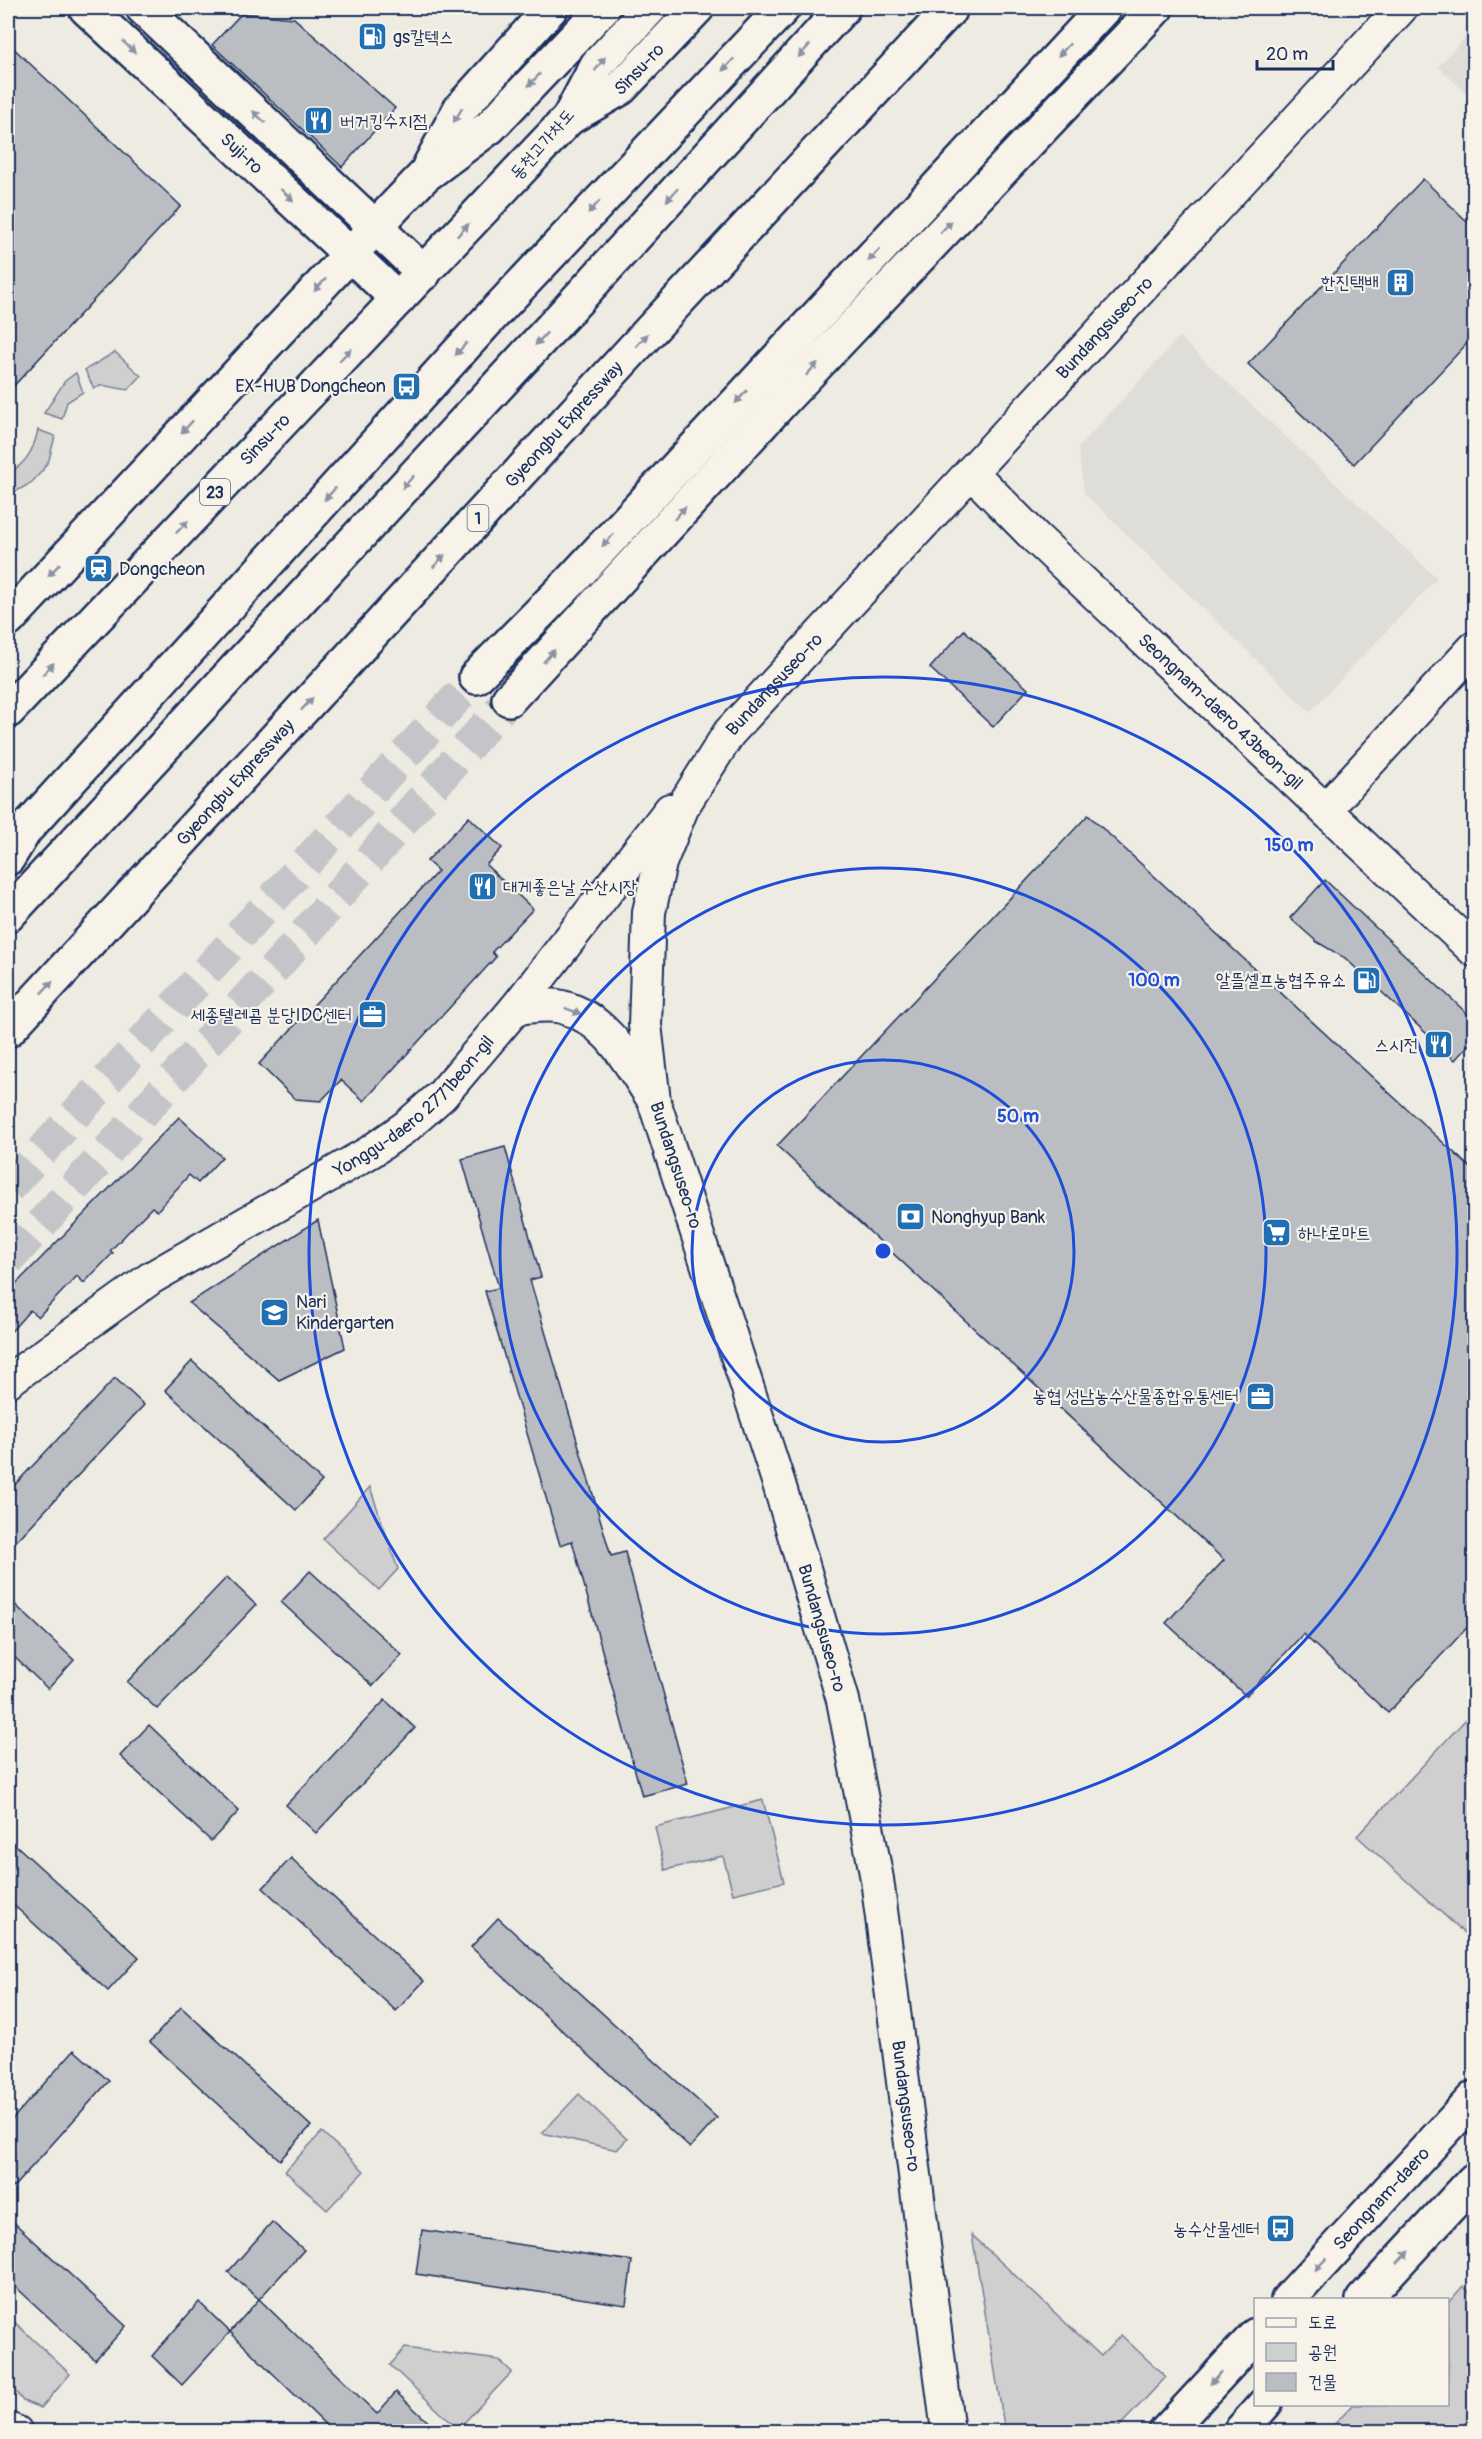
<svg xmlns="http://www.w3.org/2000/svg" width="1482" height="2439" font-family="Pangolin,'Poor Story',sans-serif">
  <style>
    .built { fill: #deddd8 }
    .green { fill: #cfcfcf; stroke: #757f96; stroke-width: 1.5 }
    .building { fill: #babdc2; stroke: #1b2f5e; stroke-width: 1.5 }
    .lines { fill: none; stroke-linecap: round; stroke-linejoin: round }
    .highway-tunnel { stroke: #c4c5c8; stroke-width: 33; stroke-dasharray: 33 16; stroke-linecap: butt }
    .minor-casing { stroke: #1b2f5e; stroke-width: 36 }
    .major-casing { stroke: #1b2f5e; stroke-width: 38 }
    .highway-casing { stroke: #1b2f5e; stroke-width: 38 }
    .minor { stroke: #f7f3e8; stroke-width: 32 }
    .major { stroke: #f7f3e8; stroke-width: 33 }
    .highway { stroke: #f7f3e8; stroke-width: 33 }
    .oneway { fill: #8991a3 }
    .ring { fill: none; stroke: #1d4ed8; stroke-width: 3 }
    .labels { text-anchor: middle; stroke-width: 4.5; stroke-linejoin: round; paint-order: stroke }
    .shield { fill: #f7f3e8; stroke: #5d6a87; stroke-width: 1.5 }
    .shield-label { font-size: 16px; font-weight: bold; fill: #1b2f5e }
    .poi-label { font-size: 18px; fill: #1b2f5e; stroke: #f7f3e8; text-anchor: start }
    .street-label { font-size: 18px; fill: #1b2f5e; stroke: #f7f3e8 }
    .centre { fill: #1d4ed8; stroke: #f7f3e8; stroke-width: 3 }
    .ring-label { font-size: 18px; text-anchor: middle; font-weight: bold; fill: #1d4ed8; stroke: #f7f3e8; stroke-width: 4.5; stroke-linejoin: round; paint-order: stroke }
  </style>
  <rect width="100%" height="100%" fill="#eeebe2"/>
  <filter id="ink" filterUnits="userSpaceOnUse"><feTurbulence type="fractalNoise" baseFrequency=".0167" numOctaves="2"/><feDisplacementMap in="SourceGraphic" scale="12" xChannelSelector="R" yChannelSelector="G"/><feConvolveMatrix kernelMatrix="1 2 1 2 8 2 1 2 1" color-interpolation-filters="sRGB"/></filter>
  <g filter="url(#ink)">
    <g class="built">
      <path d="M 1474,28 L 1474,101 L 1438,66 Z"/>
      <path d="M 1179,337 L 1437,578 L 1310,712 L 1084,493 L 1078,448 Z"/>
    </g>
    <g class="green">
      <path d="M 115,352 L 141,376 L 128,390 L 101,385 L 94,389 L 85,370 Z"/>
      <path d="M 76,373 L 83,392 L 67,402 L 62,419 L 44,413 L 65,381 Z"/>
      <path d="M 38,430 L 55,436 L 49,460 L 42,471 L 31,483 L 8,496 L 8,474 C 26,463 33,452 38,430 Z"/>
      <path d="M 370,1487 L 398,1569 L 379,1590 L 323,1539 Z"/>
      <path d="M 1467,1718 L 1474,1724 L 1474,1942 L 1357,1836 Z"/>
      <path d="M 763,1800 L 784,1882 L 733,1894 L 723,1856 L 665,1870 L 655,1827 Z"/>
      <path d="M 579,2094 L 627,2139 L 617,2150 L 542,2133 Z"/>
      <path d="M 322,2132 L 364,2171 L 327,2210 L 285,2171 Z"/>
      <path d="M 972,2235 L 1101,2356 L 1121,2335 L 1166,2377 L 1115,2431 L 1005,2431 Z"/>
      <path d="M 1463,2286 L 1474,2296 L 1474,2431 L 1328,2431 L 1353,2405 L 1448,2404 L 1448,2303 Z"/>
      <path d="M 8,2316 L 70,2374 L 41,2408 L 23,2401 L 8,2382 Z"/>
      <path d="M 405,2348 L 499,2360 L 512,2372 L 458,2429 L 390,2365 Z"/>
    </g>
    <g class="building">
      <path d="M 242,13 L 294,18 L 395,108 L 342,167 L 212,45 Z"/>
      <path d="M 8,43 L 181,206 L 8,392 Z"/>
      <path d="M 1423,179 L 1474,228 L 1474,336 L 1354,464 L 1248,364 Z"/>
      <path d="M 964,630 L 1028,689 L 993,727 L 930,668 Z"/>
      <path d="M 1088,815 L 1474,1171 L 1474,1620 L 1388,1713 L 1303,1634 L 1246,1696 L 1166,1623 L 1224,1560 L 777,1146 Z"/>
      <path d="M 469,817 L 502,848 L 486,865 L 533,909 L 492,952 L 496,957 L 364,1101 L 341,1080 L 321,1101 L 295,1099 L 259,1064 L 438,871 L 427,861 Z"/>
      <path d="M 1325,880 L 1474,1020 L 1474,1039 L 1455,1060 L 1345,958 L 1317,942 L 1290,918 Z"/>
      <path d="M 179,1117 L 222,1157 L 198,1183 L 189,1175 L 157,1211 L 152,1207 L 110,1251 L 113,1253 L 84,1283 L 77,1276 L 38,1317 L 30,1310 L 8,1335 L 8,1292 Z"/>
      <path d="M 505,1147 L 541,1277 L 530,1280 L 611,1556 L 625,1552 L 688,1784 L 642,1796 L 572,1541 L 560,1545 L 485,1291 L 499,1288 L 462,1159 Z"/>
      <path d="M 318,1220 L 345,1348 L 279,1380 L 189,1303 Z"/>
      <path d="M 192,1361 L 322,1481 L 296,1510 L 165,1390 Z"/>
      <path d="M 115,1378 L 144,1405 L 8,1550 L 8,1492 Z"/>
      <path d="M 310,1571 L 402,1655 L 373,1686 L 281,1602 Z"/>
      <path d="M 227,1577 L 256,1605 L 157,1709 L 127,1682 Z"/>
      <path d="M 8,1598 L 74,1660 L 48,1689 L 8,1651 Z"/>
      <path d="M 385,1700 L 415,1728 L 316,1833 L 286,1805 Z"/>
      <path d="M 149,1725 L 239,1811 L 211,1841 L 120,1756 Z"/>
      <path d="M 8,1838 L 139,1957 L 108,1991 L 8,1900 Z"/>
      <path d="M 291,1858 L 424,1981 L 396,2011 L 263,1888 Z"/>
      <path d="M 498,1918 L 717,2118 L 690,2148 L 471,1947 Z"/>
      <path d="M 181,2007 L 311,2126 L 280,2160 L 150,2042 Z"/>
      <path d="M 74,2050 L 109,2081 L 8,2193 L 8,2124 Z"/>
      <path d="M 8,2217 L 126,2326 L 95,2360 L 8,2280 Z"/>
      <path d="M 272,2222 L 304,2250 L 259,2299 L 228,2272 Z"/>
      <path d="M 422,2230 L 632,2261 L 626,2305 L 416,2274 Z"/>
      <path d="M 259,2299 L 377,2414 L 396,2392 L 439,2432 L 333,2432 L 230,2332 Z"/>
      <path d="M 199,2302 L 230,2332 L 182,2385 L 152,2356 Z"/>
    </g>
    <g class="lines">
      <g class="highway-tunnel">
        <path d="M 8,1188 L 476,677"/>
        <path d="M 8,1260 L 281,961 L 509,699"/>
      </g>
      <defs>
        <g id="minor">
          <path id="s1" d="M 971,472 L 1035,537 L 1474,950"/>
          <path d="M 1326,809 L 1474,648"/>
          <path d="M 516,1008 C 530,1007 548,1003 562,1007 C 606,1018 628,1061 651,1096"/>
          <path id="s2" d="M 8,1381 L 151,1278 L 370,1152 L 407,1126 L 442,1095 L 516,1008 L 670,810"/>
          <path d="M 8,2429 L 16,2432"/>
          <path id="s3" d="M 948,2432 L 877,1879 L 843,1700 L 779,1484 L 654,1101 L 645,1025 L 649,912 L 660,863 L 683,806 L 729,733 L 1401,8"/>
        </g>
        <g id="major">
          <path id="s4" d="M 86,8 L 398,299"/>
          <path d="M 143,8 L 424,273"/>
          <path id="s5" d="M 569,118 L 621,88 L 697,8"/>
          <path d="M 429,167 L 460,109 L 551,8"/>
          <path d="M 8,620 L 397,204 L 424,176 L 490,127 L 603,8"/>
          <path id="s6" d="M 8,711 L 569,118 L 597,65 L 650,8"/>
          <path id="s7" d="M 1288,2300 L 1474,2098"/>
          <path d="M 1363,2300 L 1474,2180"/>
          <path d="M 1166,2432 L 1256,2335"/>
          <path d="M 1240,2432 L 1265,2404"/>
        </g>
        <g id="highway">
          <path d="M 476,677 L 571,581 L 1104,8"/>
          <path d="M 509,699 L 788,395 L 1156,8"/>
          <path d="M 8,858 L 25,830 L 488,320 L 783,8"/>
          <path d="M 8,915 L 567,311 L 843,8"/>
          <path id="s8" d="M 8,1030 L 635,347 L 951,8"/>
        </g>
      </defs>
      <use href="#minor" class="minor-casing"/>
      <use href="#major" class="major-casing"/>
      <use href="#highway" class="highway-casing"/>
      <use href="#minor" class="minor"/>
      <use href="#major" class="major"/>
      <use href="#highway" class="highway"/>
    </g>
    <defs><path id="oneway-solid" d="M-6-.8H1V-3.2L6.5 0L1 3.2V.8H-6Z" transform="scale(1.5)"/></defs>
    <g class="oneway">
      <use href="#oneway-solid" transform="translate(129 47) rotate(43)"/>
      <use href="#oneway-solid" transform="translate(1064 50) rotate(133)"/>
      <use href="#oneway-solid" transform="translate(804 51) rotate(132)"/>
      <use href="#oneway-solid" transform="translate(600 64) rotate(-53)"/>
      <use href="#oneway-solid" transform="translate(728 65) rotate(133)"/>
      <use href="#oneway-solid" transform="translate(534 80) rotate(133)"/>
      <use href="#oneway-solid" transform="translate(458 115) rotate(121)"/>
      <use href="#oneway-solid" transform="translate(259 117) rotate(-137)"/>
      <use href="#oneway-solid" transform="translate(287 195) rotate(43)"/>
      <use href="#oneway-solid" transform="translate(672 195) rotate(132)"/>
      <use href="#oneway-solid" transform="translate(594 207) rotate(133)"/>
      <use href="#oneway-solid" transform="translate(946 227) rotate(-46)"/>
      <use href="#oneway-solid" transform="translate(463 230) rotate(-47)"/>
      <use href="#oneway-solid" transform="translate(874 255) rotate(133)"/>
      <use href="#oneway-solid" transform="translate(320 285) rotate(133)"/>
      <use href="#oneway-solid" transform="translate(541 339) rotate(133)"/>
      <use href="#oneway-solid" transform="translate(642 340) rotate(-47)"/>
      <use href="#oneway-solid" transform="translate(461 349) rotate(132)"/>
      <use href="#oneway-solid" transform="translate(345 355) rotate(-46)"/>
      <use href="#oneway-solid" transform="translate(812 369) rotate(-47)"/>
      <use href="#oneway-solid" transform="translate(741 397) rotate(133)"/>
      <use href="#oneway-solid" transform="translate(187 427) rotate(133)"/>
      <use href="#oneway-solid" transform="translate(408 482) rotate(133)"/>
      <use href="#oneway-solid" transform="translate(330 494) rotate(132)"/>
      <use href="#oneway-solid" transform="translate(680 513) rotate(-48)"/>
      <use href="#oneway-solid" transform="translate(182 527) rotate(-46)"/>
      <use href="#oneway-solid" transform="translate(608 540) rotate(133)"/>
      <use href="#oneway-solid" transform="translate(439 561) rotate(-47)"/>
      <use href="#oneway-solid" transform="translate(54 570) rotate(133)"/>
      <use href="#oneway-solid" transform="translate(549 656) rotate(-48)"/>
      <use href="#oneway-solid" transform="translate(48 669) rotate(-46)"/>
      <use href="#oneway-solid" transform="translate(307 704) rotate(-47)"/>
      <use href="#oneway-solid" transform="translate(47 987) rotate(-47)"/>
      <use href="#oneway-solid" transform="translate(573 1011) rotate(21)"/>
      <use href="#oneway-solid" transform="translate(1403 2257) rotate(-47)"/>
      <use href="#oneway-solid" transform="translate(1321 2264) rotate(133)"/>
      <use href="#oneway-solid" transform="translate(1216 2378) rotate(133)"/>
    </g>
  </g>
  <g class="ring">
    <circle cx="883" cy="1251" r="191"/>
    <circle cx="883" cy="1251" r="383"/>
    <circle cx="883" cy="1251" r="574"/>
  </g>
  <defs>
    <symbol id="fuel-square" viewBox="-11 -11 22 22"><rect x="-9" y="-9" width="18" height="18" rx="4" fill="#1f6fb2" stroke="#f7f3e8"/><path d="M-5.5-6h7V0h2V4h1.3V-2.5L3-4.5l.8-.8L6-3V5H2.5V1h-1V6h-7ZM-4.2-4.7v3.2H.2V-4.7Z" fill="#fff"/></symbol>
    <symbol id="restaurant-square" viewBox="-11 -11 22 22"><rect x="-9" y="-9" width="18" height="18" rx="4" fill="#1f6fb2" stroke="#f7f3e8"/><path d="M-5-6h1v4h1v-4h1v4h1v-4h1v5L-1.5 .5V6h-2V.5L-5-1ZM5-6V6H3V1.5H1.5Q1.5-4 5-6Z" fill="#fff"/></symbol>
    <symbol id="building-square" viewBox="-11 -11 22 22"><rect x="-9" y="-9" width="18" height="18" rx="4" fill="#1f6fb2" stroke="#f7f3e8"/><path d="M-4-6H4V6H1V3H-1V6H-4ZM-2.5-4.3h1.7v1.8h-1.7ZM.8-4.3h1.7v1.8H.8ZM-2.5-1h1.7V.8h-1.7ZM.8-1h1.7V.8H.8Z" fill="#fff"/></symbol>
    <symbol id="bus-square" viewBox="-11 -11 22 22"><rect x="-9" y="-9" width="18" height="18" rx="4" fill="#1f6fb2" stroke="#f7f3e8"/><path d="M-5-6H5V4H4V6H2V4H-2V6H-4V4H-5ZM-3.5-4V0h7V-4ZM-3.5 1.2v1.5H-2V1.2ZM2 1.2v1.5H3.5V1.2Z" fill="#fff"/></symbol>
    <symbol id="station-square" viewBox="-11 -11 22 22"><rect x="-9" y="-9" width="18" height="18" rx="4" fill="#1f6fb2" stroke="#f7f3e8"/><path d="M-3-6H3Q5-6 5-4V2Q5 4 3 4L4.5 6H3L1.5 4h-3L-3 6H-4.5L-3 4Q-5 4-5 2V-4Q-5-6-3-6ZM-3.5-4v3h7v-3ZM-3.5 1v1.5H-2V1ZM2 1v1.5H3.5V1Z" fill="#fff"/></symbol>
    <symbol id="office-square" viewBox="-11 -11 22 22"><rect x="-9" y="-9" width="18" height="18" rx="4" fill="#1f6fb2" stroke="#f7f3e8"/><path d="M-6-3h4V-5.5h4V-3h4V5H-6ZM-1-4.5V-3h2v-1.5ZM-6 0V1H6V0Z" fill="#fff"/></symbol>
    <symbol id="bank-square" viewBox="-11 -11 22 22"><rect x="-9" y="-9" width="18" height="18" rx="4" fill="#1f6fb2" stroke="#f7f3e8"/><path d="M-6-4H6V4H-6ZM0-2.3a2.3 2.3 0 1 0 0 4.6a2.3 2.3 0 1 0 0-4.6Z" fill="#fff"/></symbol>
    <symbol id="supermarket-square" viewBox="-11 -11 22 22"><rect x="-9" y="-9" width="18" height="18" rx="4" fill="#1f6fb2" stroke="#f7f3e8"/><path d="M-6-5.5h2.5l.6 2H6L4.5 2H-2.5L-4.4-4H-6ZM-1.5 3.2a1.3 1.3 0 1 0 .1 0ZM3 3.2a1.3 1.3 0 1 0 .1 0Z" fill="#fff"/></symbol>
    <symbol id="school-square" viewBox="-11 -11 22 22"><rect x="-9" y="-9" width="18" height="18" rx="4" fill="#1f6fb2" stroke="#f7f3e8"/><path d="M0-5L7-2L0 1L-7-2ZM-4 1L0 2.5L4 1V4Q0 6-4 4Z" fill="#fff"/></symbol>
  </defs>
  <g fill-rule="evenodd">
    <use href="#fuel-square" x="356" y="20" width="33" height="33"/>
    <use href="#restaurant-square" x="302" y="104" width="33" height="33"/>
    <use href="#building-square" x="1384" y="266" width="33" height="33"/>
    <use href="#bus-square" x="390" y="370" width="33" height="33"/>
    <use href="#station-square" x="82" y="552" width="33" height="33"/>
    <use href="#restaurant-square" x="466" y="870" width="33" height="33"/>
    <use href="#fuel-square" x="1350" y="964" width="33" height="33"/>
    <use href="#office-square" x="356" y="998" width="33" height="33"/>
    <use href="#restaurant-square" x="1422" y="1028" width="33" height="33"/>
    <use href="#bank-square" x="894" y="1200" width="33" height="33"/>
    <use href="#supermarket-square" x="1260" y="1216" width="33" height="33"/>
    <use href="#school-square" x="258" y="1296" width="33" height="33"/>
    <use href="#office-square" x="1244" y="1380" width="33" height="33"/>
    <use href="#bus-square" x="1264" y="2212" width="33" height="33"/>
  </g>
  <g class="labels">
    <g class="shield">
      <rect x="200" y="479" width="30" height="26" rx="4.5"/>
      <rect x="467.5" y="505" width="21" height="26" rx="4.5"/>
    </g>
    <g class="shield-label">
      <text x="215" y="498">23</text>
      <text x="478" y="524">1</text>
    </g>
    <g class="poi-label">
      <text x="393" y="43">gs칼텍스</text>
      <text x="340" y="127">버거킹수지점</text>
      <text x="1379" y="288" text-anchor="end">한진택배</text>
      <text x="386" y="392" text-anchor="end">EX-HUB Dongcheon</text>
      <text x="119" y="575">Dongcheon</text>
      <text x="503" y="893">대게좋은날 수산시장</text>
      <text x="1346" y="986" text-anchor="end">알뜰셀프농협주유소</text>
      <text x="352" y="1021" text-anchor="end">세종텔레콤 분당IDC센터</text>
      <text x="1418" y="1051" text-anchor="end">스시전</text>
      <text x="931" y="1223">Nonghyup Bank</text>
      <text x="1298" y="1239">하나로마트</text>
      <text x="296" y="1308">Nari<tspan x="296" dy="21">Kindergarten</tspan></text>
      <text x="1239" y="1402" text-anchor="end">농협 성남농수산물종합유통센터</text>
      <text x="1260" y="2235" text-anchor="end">농수산물센터</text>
    </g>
    <g class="street-label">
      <text dy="6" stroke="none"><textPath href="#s5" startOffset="86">Sinsu-ro</textPath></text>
      <text transform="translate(542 144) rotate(-49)" y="6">동천고가차도</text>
      <text dy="6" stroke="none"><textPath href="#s4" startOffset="213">Suji-ro</textPath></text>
      <text dy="6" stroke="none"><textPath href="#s3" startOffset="2308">Bundangsuseo-ro</textPath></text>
      <text dy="6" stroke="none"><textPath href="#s8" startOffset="822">Gyeongbu Expressway</textPath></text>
      <text dy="6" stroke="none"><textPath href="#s6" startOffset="374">Sinsu-ro</textPath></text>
      <text dy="6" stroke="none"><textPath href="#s3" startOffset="1822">Bundangsuseo-ro</textPath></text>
      <text dy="6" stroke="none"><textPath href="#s1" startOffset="346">Seongnam-daero 43beon-gil</textPath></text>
      <text dy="6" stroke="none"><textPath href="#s8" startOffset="336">Gyeongbu Expressway</textPath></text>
      <text dy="6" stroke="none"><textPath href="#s2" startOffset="492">Yonggu-daero 2771beon-gil</textPath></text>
      <text transform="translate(676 1165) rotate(72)" y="6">Bundangsuseo-ro</text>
      <text transform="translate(822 1628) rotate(74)" y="6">Bundangsuseo-ro</text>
      <text transform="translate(906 2106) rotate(83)" y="6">Bundangsuseo-ro</text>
      <text dy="6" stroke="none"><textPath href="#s7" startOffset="138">Seongnam-daero</textPath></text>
    </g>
  </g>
  <circle cx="883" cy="1251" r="9" class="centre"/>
  <g class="ring-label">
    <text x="1289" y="851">150 m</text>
    <text x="1154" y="986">100 m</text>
    <text x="1018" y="1122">50 m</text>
  </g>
  <rect width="1482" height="2439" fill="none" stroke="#f7f3e8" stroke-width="30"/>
  <rect x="15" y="15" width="1452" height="2409" fill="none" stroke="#1b2f5e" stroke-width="2" filter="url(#ink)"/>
  <rect x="1254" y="2298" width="195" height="108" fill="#f7f3e8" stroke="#9fa5b1" stroke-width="1.5"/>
  <rect x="1266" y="2318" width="30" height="9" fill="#f7f3e8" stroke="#9fa5b1" stroke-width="1.5"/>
  <text x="1308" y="2328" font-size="18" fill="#1b2f5e">도로</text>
  <rect x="1266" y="2343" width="30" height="18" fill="#cfcfcf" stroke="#9fa5b1" stroke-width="1.5"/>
  <text x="1308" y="2358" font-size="18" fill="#1b2f5e">공원</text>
  <rect x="1266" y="2373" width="30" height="18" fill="#babdc2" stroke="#9fa5b1" stroke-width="1.5"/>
  <text x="1308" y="2388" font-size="18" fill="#1b2f5e">건물</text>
  <path d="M1257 60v9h76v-9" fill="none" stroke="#1b2f5e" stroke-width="3"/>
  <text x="1266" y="60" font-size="18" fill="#1b2f5e" stroke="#f7f3e8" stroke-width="4.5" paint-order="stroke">20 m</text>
</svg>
